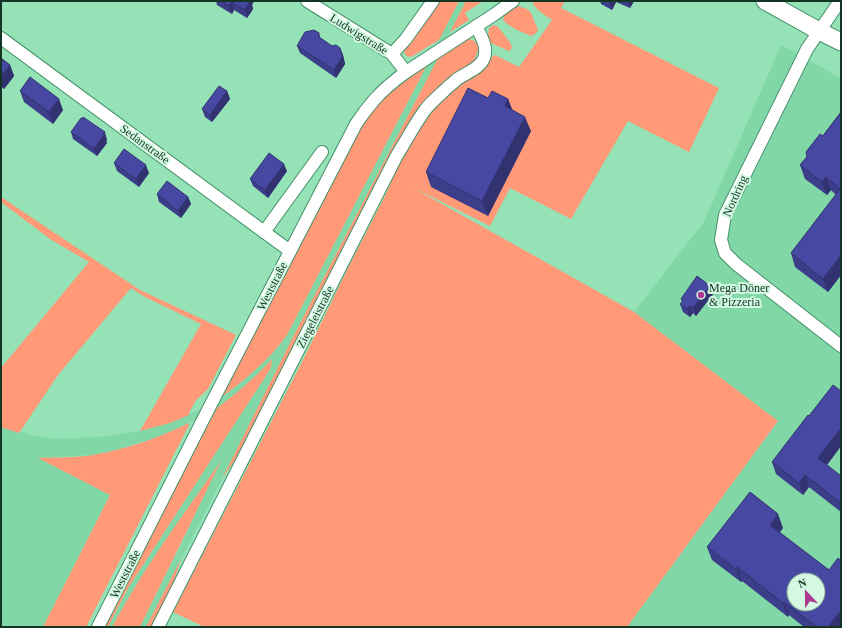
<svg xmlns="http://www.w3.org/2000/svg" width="842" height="628" font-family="'Times New Roman',serif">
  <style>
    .built { fill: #82d7a7; fill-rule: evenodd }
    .green { fill: #ff9978 }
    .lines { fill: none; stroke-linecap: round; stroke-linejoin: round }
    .street-casing { stroke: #439068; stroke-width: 14 }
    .secondary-casing { stroke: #439068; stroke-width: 19 }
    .street { stroke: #fff; stroke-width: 12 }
    .secondary { stroke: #fff; stroke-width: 17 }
    .wall { fill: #3d3e8a }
    .shaded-wall { fill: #323271 }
    .building { fill: #4748a1; stroke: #323271; fill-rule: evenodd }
    .poi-dot { fill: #ac3891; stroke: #d3f9e2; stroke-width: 1.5 }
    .labels { text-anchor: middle; stroke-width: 4; stroke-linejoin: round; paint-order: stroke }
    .street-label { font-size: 12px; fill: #143524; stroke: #d3f9e2 }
    .poi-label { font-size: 12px; fill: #143524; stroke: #d3f9e2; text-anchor: start }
  </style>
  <rect width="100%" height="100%" fill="#94e2b5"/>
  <g class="built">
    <path d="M 458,1 L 466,1 L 438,58 L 293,337 L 230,464 L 146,627 L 140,627 L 181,545 L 219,464 L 177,523 L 144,575 L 119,614 L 112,627 L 108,627 L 128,588 L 271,368 L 272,359 L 253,380 L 238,392 L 217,408 L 189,423 L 161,436 L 115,450 L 92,455 L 39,458 L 110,494 L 43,627 L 1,627 L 1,427 L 31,435 L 59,439 L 99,437 L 140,431 L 170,423 L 182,418 L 208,405 L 228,393 L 260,365 L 279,346 L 287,335 L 427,65 Z"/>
    <path d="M 781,45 L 841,78 L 841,627 L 627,627 L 778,421 L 634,312 L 704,222 ZM 794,580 L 818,580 L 818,604 L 794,604 Z"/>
  </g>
  <g class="green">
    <path d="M 440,1 L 459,1 L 439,40 L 411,57 L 406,56 L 404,51 Z"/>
    <path d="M 466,1 L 483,1 L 465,13 L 469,20 L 450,32 Z"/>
    <path d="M 532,1 L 565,1 L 561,8 L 719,88 L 689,152 L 628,121 L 571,219 L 510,188 L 490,226 L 412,187 L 634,312 L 778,421 L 627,627 L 204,627 L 173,612 L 302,362 L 351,262 L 385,196 L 402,158 L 425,118 L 454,88 L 481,72 L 487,66 L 492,57 L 495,55 L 519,67 L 552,20 C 545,15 535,10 532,1 Z"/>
    <path d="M 518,6 L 527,9 L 531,13 L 538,30 L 535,34 L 531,36 C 522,32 510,28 503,20 L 505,13 Z"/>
    <path d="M 494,25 L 497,26 C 503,33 509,40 512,47 L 510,51 L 509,51 L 491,43 L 488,37 L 489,28 Z"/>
    <path d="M 469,39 C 475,40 477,43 479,48 L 474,61 L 443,83 L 433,92 L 426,100 L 250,438 L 222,479 L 293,337 L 438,58 L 465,40 Z"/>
    <path d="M 427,65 L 287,335 C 270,359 247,378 223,396 L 355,135 L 370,112 L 395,87 Z"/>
    <path d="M 1,197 L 140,290 L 236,335 L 208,389 L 196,400 L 190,411 L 189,415 L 170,423 L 140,431 L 201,324 L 145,297 L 131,288 L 58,375 L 19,433 L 1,427 L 1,368 L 89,262 L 50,239 L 1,202 Z"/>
    <path d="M 272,359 L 271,368 L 128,588 L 108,627 L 103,627 L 217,408 C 238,392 255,378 272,359 Z"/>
    <path d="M 189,423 L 189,425 L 86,627 L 43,627 L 110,495 L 38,458 C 56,457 75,458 93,455 C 127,449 158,438 189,423 Z"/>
    <path d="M 221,461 L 140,627 L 112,627 C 143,569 183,515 221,461 Z"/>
    <path d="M 181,559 L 170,594 L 154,627 L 146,627 Z"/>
  </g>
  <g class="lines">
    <defs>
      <g id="street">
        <path d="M 307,1 L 392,54 L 406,72"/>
        <path d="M 840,1 L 807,49 L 725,215 L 721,240 L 725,253 L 736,264 L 841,346"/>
        <path d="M 1,38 L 290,251"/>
        <path d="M 392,54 L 405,40 L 433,1"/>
        <path d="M 264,232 L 322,152"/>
        <path d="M 98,627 L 209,408 L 356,124 C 362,115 368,107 375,99 C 384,89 395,80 406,72 L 495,14 L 513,1"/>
        <path d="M 158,627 L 396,157 C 406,141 414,125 425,110 C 432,101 441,94 449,86 C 452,84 454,82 456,80 C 465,73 480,69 484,58 C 488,47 481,36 476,26"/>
      </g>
      <path id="secondary" d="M 765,1 L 819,31 L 841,42"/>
    </defs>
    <use href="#street" class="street-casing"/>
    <use href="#secondary" class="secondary-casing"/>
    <use href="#street" class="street"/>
    <use href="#secondary" class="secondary"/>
  </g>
  <g class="wall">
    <path d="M 216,1 L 254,1 L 252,5 L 253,9 L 247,18 L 234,10 L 232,14 L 217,5 Z"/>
    <path d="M 600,1 L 634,1 L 630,8 L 616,2 L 612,10 L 601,4 Z"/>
    <path d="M 319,33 L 320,38 L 332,46 L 340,48 L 343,55 L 345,64 L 336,78 L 300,53 L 297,46 Z"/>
    <path d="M 1,58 L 10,65 L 14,76 L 4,89 L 1,87 Z"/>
    <path d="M 20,91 L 63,110 L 53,124 L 24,102 Z"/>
    <path d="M 227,91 L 230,99 L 212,122 L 205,117 L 202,109 Z"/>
    <path d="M 488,98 L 508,99 L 512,110 L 531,131 L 488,216 L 431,187 L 426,172 Z"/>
    <path d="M 841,112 L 841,275 L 828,292 L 795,267 L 791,253 L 836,195 L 831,190 L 827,195 L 805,179 L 800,165 Z"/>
    <path d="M 71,132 L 107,140 L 106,141 L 107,143 L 97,156 L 73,139 Z"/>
    <path d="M 114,163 L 149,173 L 139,187 L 117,171 Z"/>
    <path d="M 287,171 L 268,198 L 253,186 L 250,179 Z"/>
    <path d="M 157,194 L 188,197 L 191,204 L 181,218 L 159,202 Z"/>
    <path d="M 710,286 L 713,294 L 696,316 L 693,313 L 690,317 L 683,312 L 680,304 L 682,302 L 681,299 Z"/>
    <path d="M 841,391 L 841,446 L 827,465 L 841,476 L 841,512 L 809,487 L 803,495 L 776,474 L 772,462 L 809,416 Z"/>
    <path d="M 783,528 L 780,532 L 841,627 L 804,627 L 789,615 L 788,617 L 742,581 L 741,582 L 712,560 L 707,547 Z"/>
  </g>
  <g class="shaded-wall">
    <path d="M 248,1 L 254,1 L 252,5 L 253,9 L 247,18 L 245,10 Z"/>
    <path d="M 609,1 L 616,1 L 616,2 L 612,10 Z"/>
    <path d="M 627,1 L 634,1 L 630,8 Z"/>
    <path d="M 232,2 L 234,10 L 232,14 L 229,6 Z"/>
    <path d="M 340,48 L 343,55 L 345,64 L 336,78 L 334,70 Z"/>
    <path d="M 10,65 L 14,76 L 4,89 L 1,82 L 1,76 Z"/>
    <path d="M 227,91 L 230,99 L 212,122 L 210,115 Z"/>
    <path d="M 59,99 L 63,110 L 53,124 L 49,112 Z"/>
    <path d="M 508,99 L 514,114 L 505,106 Z"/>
    <path d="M 525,117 L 531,131 L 488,216 L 482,201 Z"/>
    <path d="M 105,132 L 107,140 L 106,141 L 107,143 L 97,156 L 94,149 Z"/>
    <path d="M 284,164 L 287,171 L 268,198 L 265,190 Z"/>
    <path d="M 146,165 L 149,173 L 139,187 L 136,179 Z"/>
    <path d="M 826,177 L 831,190 L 827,195 L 822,182 Z"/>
    <path d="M 188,197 L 191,204 L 181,218 L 178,211 Z"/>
    <path d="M 841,255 L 841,275 L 828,292 L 823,279 Z"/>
    <path d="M 710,286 L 713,294 L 696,316 L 693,308 Z"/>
    <path d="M 690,306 L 693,313 L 690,317 L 687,309 Z"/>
    <path d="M 841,428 L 841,446 L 823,470 L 818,458 Z"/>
    <path d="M 805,475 L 809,487 L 803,495 L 799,483 Z"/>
    <path d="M 778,514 L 783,528 L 775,538 L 770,525 Z"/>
    <path d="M 737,567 L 742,581 L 741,582 L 736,569 Z"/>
    <path d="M 784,602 L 789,615 L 788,617 L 783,603 Z"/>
    <path d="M 841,610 L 841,627 L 828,627 Z"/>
  </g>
  <g class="building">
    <path d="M 221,1 L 250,1 L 245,10 L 232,2 L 229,6 Z"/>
    <path d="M 314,30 L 319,33 L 319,37 L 332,46 L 336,45 L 340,48 L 342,57 L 334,70 L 297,46 L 305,32 Z"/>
    <path d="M 1,58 L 10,65 L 1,76 Z"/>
    <path d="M 30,77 L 59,99 L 49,112 L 20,91 Z"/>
    <path d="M 219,86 L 227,91 L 210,115 L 202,109 Z"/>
    <path d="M 468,88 L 488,98 L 492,91 L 508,99 L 505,106 L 525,117 L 482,201 L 426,172 Z"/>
    <path d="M 841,112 L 841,255 L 823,279 L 791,253 L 840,189 L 826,177 L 822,182 L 800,165 L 807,157 L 806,152 L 820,134 L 823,136 Z"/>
    <path d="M 83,117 L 105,132 L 103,134 L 104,135 L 94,149 L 71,132 L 81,118 L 82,119 Z"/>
    <path d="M 124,149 L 146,165 L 136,179 L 114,163 Z"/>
    <path d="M 269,153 L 284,164 L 265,190 L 250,179 Z"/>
    <path d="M 167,181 L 188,197 L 178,211 L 157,194 Z"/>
    <path d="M 697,276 L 710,286 L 693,308 L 690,306 L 687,309 L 680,304 L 683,301 L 681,299 Z"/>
    <path d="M 833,385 L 841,391 L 841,428 L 818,458 L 841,476 L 841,503 L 805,475 L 799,483 L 772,462 L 808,415 L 809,416 Z"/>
    <path d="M 750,492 L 778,514 L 770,525 L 829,570 L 838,558 L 841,561 L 841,610 L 828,627 L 817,627 L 784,602 L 783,603 L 737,567 L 736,569 L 707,547 ZM 794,580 L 818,580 L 818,604 L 794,604 Z"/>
  </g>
  <circle class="poi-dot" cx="701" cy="295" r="4"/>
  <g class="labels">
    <g class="street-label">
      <text transform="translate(359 34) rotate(32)" y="4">Ludwigstraße</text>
      <text transform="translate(145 144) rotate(36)" y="4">Sedanstraße</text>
      <text transform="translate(735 196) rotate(-66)" y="4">Nordring</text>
      <text transform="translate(272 286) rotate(-63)" y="4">Weststraße</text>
      <text transform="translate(315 317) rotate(-63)" y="4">Ziegeleistraße</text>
      <text transform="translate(125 574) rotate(-63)" y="4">Weststraße</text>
    </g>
    <g class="poi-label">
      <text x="709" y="292">Mega Döner<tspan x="709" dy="14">&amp; Pizzeria</tspan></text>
    </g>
  </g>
  <rect width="842" height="628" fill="none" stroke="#143524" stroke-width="4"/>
  <g transform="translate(806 592) rotate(338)"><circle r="19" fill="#d3f9e2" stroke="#87ab96"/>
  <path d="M0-3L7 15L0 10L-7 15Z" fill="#ac3891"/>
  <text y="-6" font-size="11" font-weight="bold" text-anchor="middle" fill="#143524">N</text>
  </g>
</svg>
